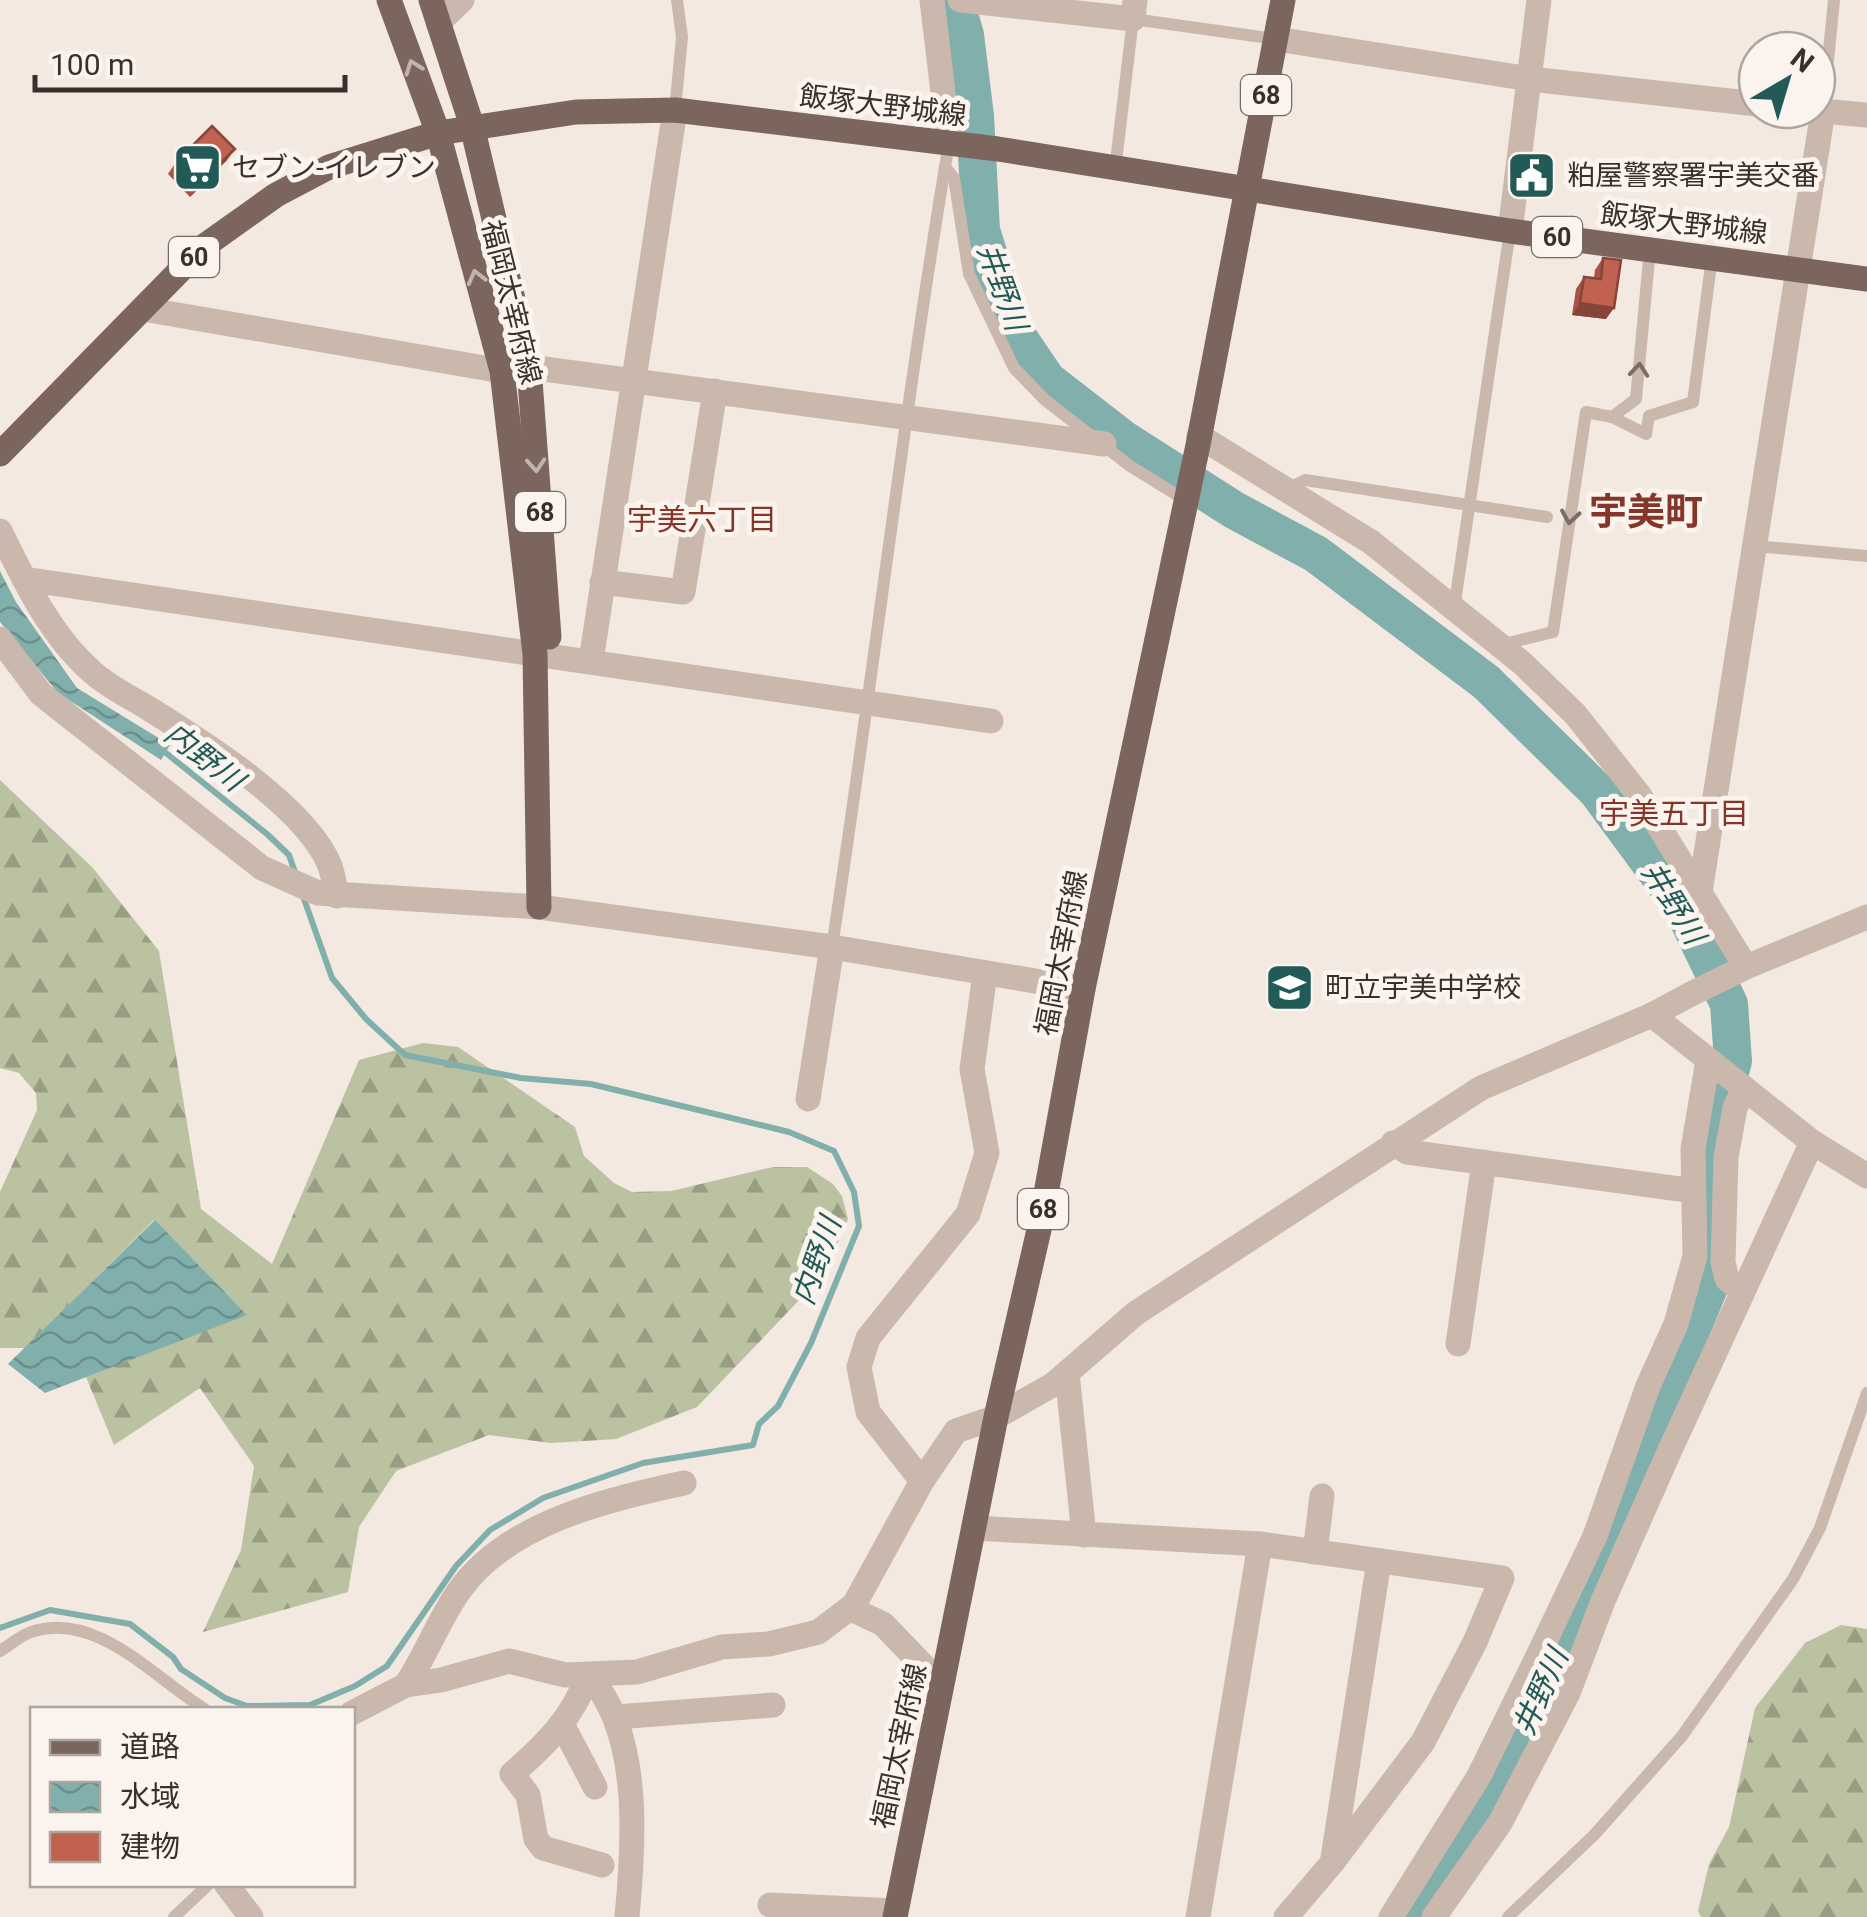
<svg xmlns="http://www.w3.org/2000/svg" width="1867" height="1917" font-family="Roboto,'Noto Sans JP',sans-serif">
  <style>
    .forest { fill: url(#forest-firs) }
    .water { fill: url(#water-waves) }
    .lines { fill: none; stroke-linecap: round; stroke-linejoin: round }
    .stream { stroke: #81afac; stroke-width: 6 }
    .river { stroke: #81afac; stroke-width: 38 }
    .service { stroke: #cbb8ad; stroke-width: 12 }
    .minor { stroke: #cbb8ad; stroke-width: 25 }
    .tertiary { stroke: #cbb8ad; stroke-width: 25 }
    .primary { stroke: #7b655d; stroke-width: 25 }
    .wall { fill: #a65446 }
    .shaded-wall { fill: #874539 }
    .building { fill: #c16251; stroke: #874539; stroke-width: 2.5 }
    .oneway { stroke: #c1b3ad }
    .oneway2 { stroke: #7b6d66 }
    .labels { text-anchor: middle; stroke-width: 10; stroke-linejoin: round; paint-order: stroke }
    .shield { fill: #faf3ee; stroke: #746a66; stroke-width: 2.5 }
    .shield-label { font-size: 25px; font-weight: bold; fill: #3a2f2b }
    .street-label { font-size: 28px; fill: #3a2f2b; stroke: #faf3ee }
    .poi-label { font-size: 28px; fill: #3a2f2b; stroke: #faf3ee; text-anchor: start }
    .water-label { font-size: 30px; font-style: italic; fill: #225a58; stroke: #faf3ee }
    .neighbourhood-label { font-size: 30px; fill: #853628; stroke: #faf3ee }
    .district-label { font-size: 38px; font-weight: bold; fill: #853628; stroke: #faf3ee }
  </style>
  <defs>
    <pattern id="forest-firs" width="22" height="20" patternUnits="userSpaceOnUse" patternTransform="scale(2.5)"><rect width="22" height="20" fill="#bac2a1"/><path d="M5 1l3.5 6h-7zM16 11l3.5 6h-7z" fill="#989e83"/></pattern>
    <pattern id="water-waves" width="16" height="10" patternUnits="userSpaceOnUse" patternTransform="scale(2.5)"><rect width="16" height="10" fill="#81afac"/><path d="M0 5q4-4 8 0t8 0" fill="none" stroke="#6b8f8c"/></pattern>
  </defs>
  <rect width="100%" height="100%" fill="#f3e9e1"/>
  <g class="forest">
    <path d="M 0,780 L 93,868 L 159,951 L 201,1209 L 272,1264 L 359,1060 L 423,1043 L 458,1047 L 575,1127 L 584,1156 L 614,1183 L 632,1192 L 671,1191 L 773,1167 L 807,1167 L 833,1184 L 842,1196 L 848,1219 L 830,1262 L 805,1294 L 697,1407 L 616,1439 L 551,1443 L 489,1435 L 396,1471 L 359,1527 L 348,1592 L 203,1632 L 241,1550 L 254,1466 L 200,1388 L 114,1445 L 86,1377 L 246,1314 L 154,1220 L 25,1348 L 0,1348 L 0,1192 L 37,1110 L 36,1093 L 19,1073 L 0,1068 Z"/>
    <path d="M 1841,1625 L 1867,1629 L 1867,1917 L 1701,1917 L 1698,1911 L 1709,1864 L 1729,1827 L 1755,1708 L 1805,1643 Z"/>
  </g>
  <g class="water">
    <path d="M 0,571 L 16,602 L 77,688 L 170,745 L 161,760 L 58,693 L 0,622 Z"/>
    <path d="M 155,1220 L 247,1315 L 45,1393 L 8,1364 Z"/>
  </g>
  <g class="lines">
    <g class="stream">
      <path d="M 161,749 L 267,834 L 289,855 L 296,875"/>
      <path d="M 0,1628 L 50,1610 L 130,1624 L 173,1657 L 181,1669 L 225,1698 L 247,1706 L 310,1705 L 355,1686 L 387,1666 L 456,1566 L 490,1530 L 543,1498 L 643,1463 L 753,1445 L 759,1424 L 778,1406 L 811,1343 L 859,1226 L 854,1192 L 834,1151 L 789,1132 L 591,1084 L 521,1078 L 405,1055 L 366,1019 L 332,978 L 303,896"/>
    </g>
    <path class="river" d="M 955,0 L 965,35 L 975,116 L 981,230 L 1011,327 L 1047,380 L 1123,439 L 1234,510 L 1316,554 L 1486,682 L 1597,791 L 1681,905 L 1729,1004 L 1733,1061 L 1720,1109 L 1710,1188 L 1712,1280 L 1619,1504 L 1606,1548 L 1490,1805 L 1409,1917"/>
    <g class="service">
      <path d="M 675,110 L 682,37 L 677,0"/>
      <path d="M 1823,111 L 1834,0"/>
      <path d="M 945,167 L 954,178 L 969,274 L 1014,368 L 1045,400 L 1130,466 L 1185,500"/>
      <path d="M 1115,170 L 1133,19 L 1276,39"/>
      <path d="M 1650,249 L 1636,399 L 1612,417 L 1646,434 L 1649,416 L 1693,402 L 1712,257"/>
      <path d="M 1289,488 L 1305,480 L 1547,517"/>
      <path d="M 1756,546 L 1867,556"/>
      <path d="M 1454,609 L 1510,231"/>
      <path d="M 1500,645 L 1553,632 L 1586,412 L 1612,417"/>
      <path d="M 832,947 C 873,679 904,410 949,143"/>
      <path d="M 0,1651 C 10,1645 22,1634 34,1631 C 98,1612 154,1678 206,1710"/>
      <path d="M 174,1917 L 209,1884"/>
      <path d="M 1508,1917 L 1595,1834 L 1682,1736 L 1793,1579 L 1820,1528 L 1867,1393"/>
    </g>
    <g class="minor">
      <path d="M 932,0 L 949,143"/>
      <path d="M 960,0 L 1133,19 L 1135,0"/>
      <path d="M 438,23 L 462,0"/>
      <path d="M 1276,39 L 1530,79 L 1757,104"/>
      <path d="M 1811,110 L 1867,115"/>
      <path d="M 1510,231 L 1539,0"/>
      <path d="M 143,309 L 502,371 L 529,367 L 1104,444"/>
      <path d="M 1199,436 L 1371,542 L 1522,663 L 1575,714 L 1640,796 L 1746,967"/>
      <path d="M 0,531 C 24,580 50,635 91,671 C 107,686 130,697 148,708 C 201,741 307,807 330,866 C 333,875 335,886 337,896"/>
      <path d="M 24,579 L 991,721"/>
      <path d="M 602,582 L 683,592 L 715,391"/>
      <path d="M 591,661 L 675,110"/>
      <path d="M 1700,892 L 1823,111"/>
      <path d="M 1652,1015 L 1812,1142 L 1867,1176"/>
      <path d="M 808,1099 L 832,947"/>
      <path d="M 1393,1143 L 1407,1152 L 1687,1190"/>
      <path d="M 1742,1291 L 1727,1279 L 1723,1262 L 1726,1157 L 1735,1108 L 1744,1088"/>
      <path d="M 1458,1344 L 1484,1162"/>
      <path d="M 1067,1373 L 1084,1535"/>
      <path d="M 922,1481 L 868,1412 L 859,1367 L 868,1338 L 968,1214 L 987,1153 L 972,1069 L 985,973"/>
      <path d="M 974,1528 L 1260,1544 L 1502,1578 L 1475,1642 L 1423,1742 L 1332,1863 L 1286,1917"/>
      <path d="M 1315,1552 L 1322,1496"/>
      <path d="M 851,1609 L 883,1624 L 933,1676 L 943,1679"/>
      <path d="M 406,1685 C 426,1655 438,1621 459,1591 C 507,1523 608,1499 684,1483"/>
      <path d="M 352,1713 L 406,1685 L 441,1680 L 509,1661 L 565,1675 L 637,1672 L 722,1647 L 769,1644 L 818,1632 L 854,1605 L 922,1481 L 956,1431 L 996,1417 L 1054,1384 L 1136,1313 L 1481,1088 L 1652,1015 L 1691,994"/>
      <path d="M 616,1717 L 773,1705"/>
      <path d="M 562,1724 L 595,1787"/>
      <path d="M 1333,1858 L 1379,1561"/>
      <path d="M 602,1865 L 543,1848 L 536,1839 L 528,1795 L 512,1774 C 545,1745 573,1718 588,1675 C 642,1732 634,1844 627,1917"/>
      <path d="M 226,1884 L 251,1917"/>
      <path d="M 770,1905 L 896,1911"/>
      <path d="M 1198,1917 L 1260,1544"/>
      <path d="M 1391,1917 L 1479,1776 L 1535,1662 L 1595,1536 L 1648,1386 L 1676,1324 L 1695,1256 L 1693,1149 L 1708,1060"/>
      <path d="M 1434,1917 L 1500,1823 L 1568,1693 L 1603,1601 L 1670,1450 L 1812,1142"/>
    </g>
    <g class="tertiary">
      <path d="M 0,639 L 41,694 L 262,868 L 318,893 L 539,907 L 832,947 L 1083,989"/>
      <path d="M 1691,994 L 1746,967 L 1867,917"/>
    </g>
    <g class="primary">
      <path d="M 389,0 L 438,133 L 502,371 L 535,654 L 539,907"/>
      <path d="M 431,0 L 472,126 L 529,367 L 549,637"/>
      <path d="M 0,454 L 203,247 L 276,195 L 329,167 L 438,133 L 576,112 L 675,110 L 998,149 L 1510,231 L 1867,279"/>
      <path d="M 895,1917 L 996,1417 L 1041,1221 L 1083,989 L 1198,445 L 1283,0"/>
    </g>
  </g>
  <g class="wall">
    <path d="M 227,160 L 190,197 L 168,174 L 176,162 Z"/>
    <path d="M 1603,258 L 1606,319 L 1572,315 L 1576,289 L 1584,277 L 1594,278 L 1595,270 Z"/>
  </g>
  <g class="shaded-wall">
    <path d="M 235,149 L 227,160 L 190,197 L 198,185 Z"/>
    <path d="M 1580,303 L 1614,308 L 1606,319 L 1572,315 Z"/>
  </g>
  <g class="building">
    <path d="M 212,126 L 235,149 L 198,185 L 176,162 Z"/>
    <path d="M 1603,258 L 1621,260 L 1614,308 L 1580,303 L 1584,277 L 1601,279 Z"/>
  </g>
  <defs><path id="oneway-chevron" d="M-2-3.5L2.5 0L-2 3.5" fill="none" stroke-width="1.6" stroke-linecap="round" stroke-linejoin="round" transform="scale(2.5)"/></defs>
  <g class="oneway">
    <use href="#oneway-chevron" transform="translate(413 67) rotate(-110)"/>
    <use href="#oneway-chevron" transform="translate(476 277) rotate(-105)"/>
    <use href="#oneway-chevron" transform="translate(536 465) rotate(86)"/>
  </g>
  <g class="oneway2">
    <use href="#oneway-chevron" transform="translate(1639 370) rotate(-85)"/>
    <use href="#oneway-chevron" transform="translate(1570 517) rotate(99)"/>
  </g>
  <defs>
    <symbol id="supermarket-square" viewBox="-11 -11 22 22"><rect x="-9" y="-9" width="18" height="18" rx="4" fill="#225a58" stroke="#faf3ee"/><path d="M-6-5.5h2.5l.6 2H6L4.5 2H-2.5L-4.4-4H-6ZM-1.5 3.2a1.3 1.3 0 1 0 .1 0ZM3 3.2a1.3 1.3 0 1 0 .1 0Z" fill="#fff"/></symbol>
    <symbol id="civic-square" viewBox="-11 -11 22 22"><rect x="-9" y="-9" width="18" height="18" rx="4" fill="#225a58" stroke="#faf3ee"/><path d="M-.6-6.5H3V-4.5H.6V-3L4-1V1h2V6H-6V1h2V-1L-.6-3ZM-1.2 2.5V6h2.4V2.5Z" fill="#fff"/></symbol>
    <symbol id="school-square" viewBox="-11 -11 22 22"><rect x="-9" y="-9" width="18" height="18" rx="4" fill="#225a58" stroke="#faf3ee"/><path d="M0-5L7-2L0 1L-7-2ZM-4 1L0 2.5L4 1V4Q0 6-4 4Z" fill="#fff"/></symbol>
  </defs>
  <g fill-rule="evenodd">
    <use href="#supermarket-square" x="170" y="140" width="55" height="55"/>
    <use href="#civic-square" x="1504" y="148" width="55" height="55"/>
    <use href="#school-square" x="1262" y="960" width="55" height="55"/>
  </g>
  <g class="labels">
    <g class="shield">
      <rect x="1241" y="75" width="50" height="40" rx="8"/>
      <rect x="1532" y="217" width="50" height="40" rx="8"/>
      <rect x="169" y="237" width="50" height="40" rx="8"/>
      <rect x="515" y="492" width="50" height="40" rx="8"/>
      <rect x="1018" y="1189" width="50" height="40" rx="8"/>
    </g>
    <g class="shield-label">
      <text x="1266" y="104">68</text>
      <text x="1557" y="246">60</text>
      <text x="194" y="266">60</text>
      <text x="540" y="521">68</text>
      <text x="1043" y="1218">68</text>
    </g>
    <g class="street-label">
      <text transform="translate(883 105) rotate(7)" y="10">飯塚大野城線</text>
      <text transform="translate(1684 223) rotate(7)" y="10">飯塚大野城線</text>
      <text transform="translate(512 302) rotate(76)" y="10">福岡太宰府線</text>
      <text transform="translate(1061 953) rotate(-79)" y="10">福岡太宰府線</text>
      <text transform="translate(899 1746) rotate(-78)" y="10">福岡太宰府線</text>
    </g>
    <g class="poi-label">
      <text x="232" y="177">セブン-イレブン</text>
      <text x="1567" y="185">粕屋警察署宇美交番</text>
      <text x="1325" y="997">町立宇美中学校</text>
    </g>
    <g class="water-label">
      <text transform="translate(1002 287) rotate(70)" y="10">井野川</text>
      <text transform="translate(204 757) rotate(38)" y="10">内野川</text>
      <text transform="translate(1673 903) rotate(58)" y="10">井野川</text>
      <text transform="translate(817 1261) rotate(-71)" y="10">内野川</text>
      <text transform="translate(1541 1692) rotate(-66)" y="10">井野川</text>
    </g>
    <g class="neighbourhood-label">
      <text x="702" y="530">宇美六丁目</text>
      <text x="1674" y="824">宇美五丁目</text>
    </g>
    <g class="district-label">
      <text x="1646" y="525">宇美町</text>
    </g>
  </g>
  <rect x="30" y="1707" width="325" height="180" fill="#faf3ee" stroke="#ada5a0" stroke-width="2.5"/>
  <rect x="50" y="1740" width="50" height="15" fill="#7b655d" stroke="#ada5a0" stroke-width="2.5"/>
  <text x="120" y="1757" font-size="30" fill="#3a2f2b">道路</text>
  <rect x="50" y="1782" width="50" height="30" fill="url(#water-waves)" stroke="#ada5a0" stroke-width="2.5"/>
  <text x="120" y="1807" font-size="30" fill="#3a2f2b">水域</text>
  <rect x="50" y="1832" width="50" height="30" fill="#c16251" stroke="#ada5a0" stroke-width="2.5"/>
  <text x="120" y="1857" font-size="30" fill="#3a2f2b">建物</text>
  <g transform="translate(1787 80) rotate(38)"><circle r="48" fill="#faf3ee" stroke="#ada5a0" stroke-width="2.5"/>
  <path d="M0-8L18 38L0 25L-18 38Z" fill="#225a58"/>
  <text y="-15" font-size="28" font-weight="bold" text-anchor="middle" fill="#3a2f2b">N</text>
  </g>
  <path d="M35 75v15h310v-15" fill="none" stroke="#3a2f2b" stroke-width="5"/>
  <text x="50" y="75" font-size="30" fill="#3a2f2b" stroke="#faf3ee" stroke-width="8" paint-order="stroke">100 m</text>
</svg>
